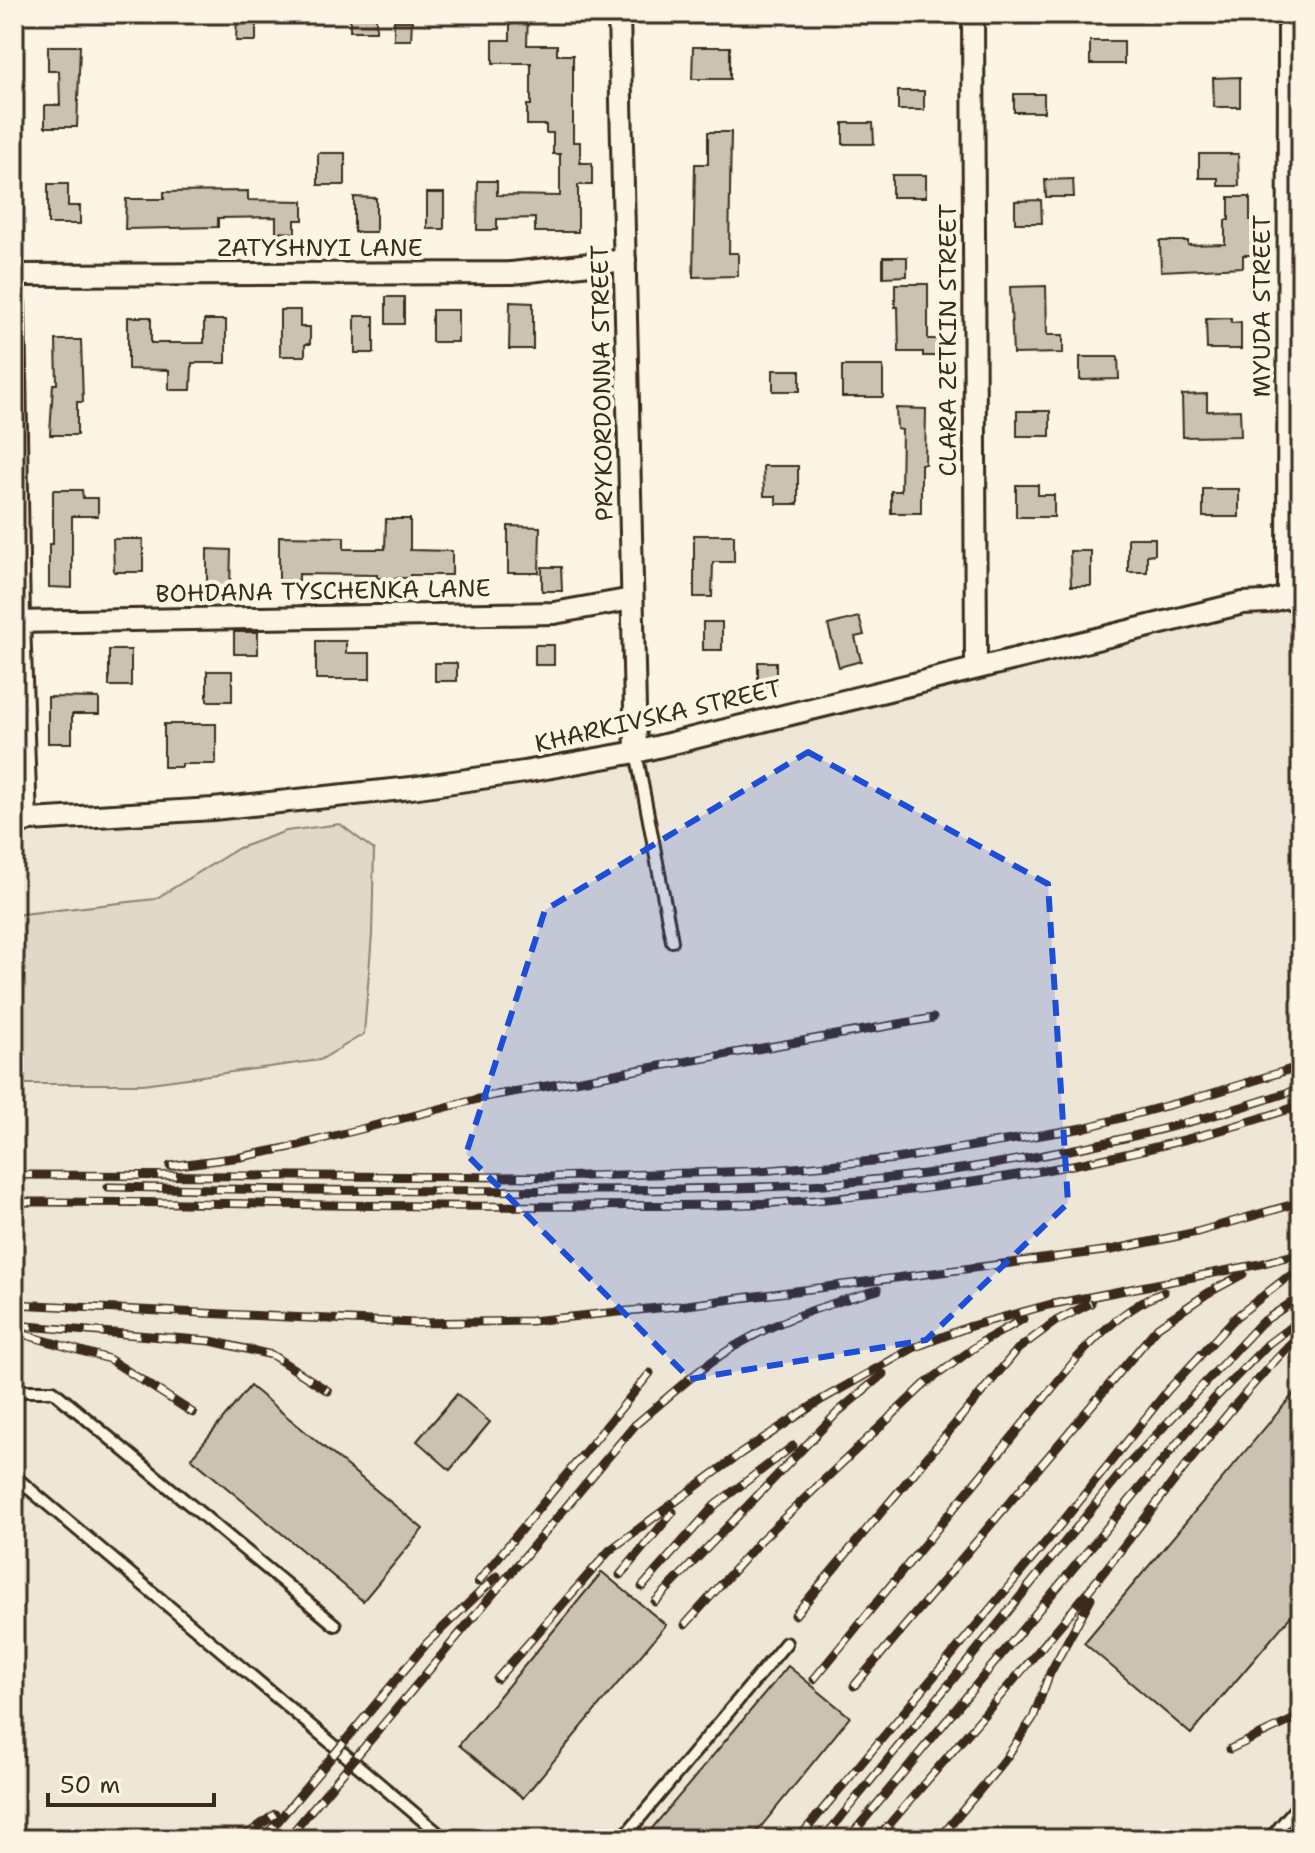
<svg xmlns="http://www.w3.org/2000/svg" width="1315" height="1853" font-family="'Shantell Sans',sans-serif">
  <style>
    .built { fill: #eee6d6 }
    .green { fill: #e0d8c8; stroke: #8e8173; stroke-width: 2 }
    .building { fill: #ccc2b3; stroke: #3b2a1e; stroke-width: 2 }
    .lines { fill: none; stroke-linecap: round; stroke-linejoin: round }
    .service-casing { stroke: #3b2a1e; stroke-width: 16 }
    .minor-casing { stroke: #3b2a1e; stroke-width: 26 }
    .service { stroke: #fcf5e5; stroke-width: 10 }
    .minor { stroke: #fcf5e5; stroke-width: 20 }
    .rail-casing { stroke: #3b2a1e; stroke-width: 9 }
    .rail { stroke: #fcf5e5; stroke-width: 6; stroke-dasharray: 18; stroke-linecap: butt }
    .marked { fill: #1d4ed8; fill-opacity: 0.2; stroke: #1d4ed8; stroke-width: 6; stroke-dasharray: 16 10; stroke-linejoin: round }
    .labels { text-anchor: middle; stroke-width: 8; stroke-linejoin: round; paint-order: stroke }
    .street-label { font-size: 24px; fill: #3b2a1e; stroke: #fcf5e5 }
  </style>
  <rect width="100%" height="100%" fill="#fcf5e5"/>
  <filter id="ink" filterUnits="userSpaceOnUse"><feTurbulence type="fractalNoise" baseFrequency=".0125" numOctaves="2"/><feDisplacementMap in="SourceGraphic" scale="16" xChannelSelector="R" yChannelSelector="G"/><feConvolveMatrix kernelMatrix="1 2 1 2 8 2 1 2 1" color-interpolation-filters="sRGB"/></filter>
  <g filter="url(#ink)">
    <path class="built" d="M 1301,607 L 1301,1839 L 14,1839 L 14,835 L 215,822 L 412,801 L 526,785 L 638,764 L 1245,616 L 1268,615 Z"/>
    <path class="green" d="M 340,824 L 374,850 L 372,935 L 364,1034 L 320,1060 L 143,1084 L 14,1084 L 14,915 L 155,899 L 239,848 L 286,831 Z"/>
    <g class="building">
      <rect x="350" y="14" width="26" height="17"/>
      <path d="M 510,14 L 528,14 L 527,45 L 557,45 L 557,55 L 573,55 L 573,142 L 580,142 L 580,163 L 592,163 L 592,185 L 578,185 L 578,232 L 535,232 L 535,218 L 497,219 L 497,230 L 477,230 L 478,181 L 497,181 L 497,195 L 560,196 L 560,154 L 553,154 L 553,133 L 546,133 L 546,125 L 527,125 L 527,105 L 531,105 L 531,63 L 493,63 L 493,40 L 510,40 Z"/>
      <path d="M 237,15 L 256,15 L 256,41 L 236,41 Z"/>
      <path d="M 394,21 L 412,21 L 411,40 L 394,40 Z"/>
      <rect x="1090" y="41" width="34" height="23"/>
      <path d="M 48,46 L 80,46 L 77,127 L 45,127 L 45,105 L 60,105 L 59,71 L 48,71 Z"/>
      <path d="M 693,47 L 730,47 L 730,79 L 692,79 Z"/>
      <path d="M 1240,77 L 1240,107 L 1214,107 L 1213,78 Z"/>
      <rect x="898" y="91" width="26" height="19"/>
      <rect x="1014" y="94" width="30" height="18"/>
      <path d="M 843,123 L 873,123 L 874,144 L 843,144 Z"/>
      <path d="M 708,132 L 731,132 L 729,253 L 738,253 L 738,276 L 693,277 L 695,164 L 708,164 Z"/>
      <rect x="318" y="153" width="27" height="32"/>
      <path d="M 1199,154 L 1238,154 L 1239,186 L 1218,186 L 1218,178 L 1199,178 Z"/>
      <rect x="892" y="175" width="34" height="22"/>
      <path d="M 1073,179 L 1074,197 L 1046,197 L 1045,180 Z"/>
      <path d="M 48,184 L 68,184 L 68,206 L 80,206 L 80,224 L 48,224 Z"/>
      <path d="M 248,191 L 248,200 L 303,201 L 303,220 L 295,220 L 295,233 L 276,232 L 276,217 L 218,218 L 218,227 L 125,229 L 126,199 L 164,199 L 164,192 Z"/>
      <rect x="427" y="193" width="17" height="36"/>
      <path d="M 354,197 L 376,198 L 376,232 L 354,232 Z"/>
      <path d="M 1229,197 L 1250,197 L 1250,220 L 1257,220 L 1258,255 L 1243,255 L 1243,267 L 1161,271 L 1160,241 L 1188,241 L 1188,245 L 1225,244 L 1225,220 L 1229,220 Z"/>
      <path d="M 1041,200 L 1042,223 L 1015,223 L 1015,201 Z"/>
      <path d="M 883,257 L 907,257 L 907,276 L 883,277 Z"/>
      <path d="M 895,284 L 928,284 L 928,339 L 940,339 L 940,356 L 923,356 L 923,352 L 899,352 L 898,307 L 895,307 Z"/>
      <path d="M 1046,286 L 1047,335 L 1063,335 L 1063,353 L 1013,354 L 1010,287 Z"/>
      <rect x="386" y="297" width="18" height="27"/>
      <path d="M 510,302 L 533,303 L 533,349 L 509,349 Z"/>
      <path d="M 280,310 L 300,310 L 300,327 L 310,327 L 310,344 L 305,344 L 305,356 L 280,356 Z"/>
      <rect x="432" y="310" width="26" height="32"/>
      <rect x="355" y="316" width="19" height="37"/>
      <path d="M 128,317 L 151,317 L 151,343 L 204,343 L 204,320 L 226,320 L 226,363 L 192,363 L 191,390 L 169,390 L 169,370 L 128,369 Z"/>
      <path d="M 1231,318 L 1231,323 L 1241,322 L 1241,349 L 1207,349 L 1206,319 Z"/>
      <path d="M 56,340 L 81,340 L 83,402 L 77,402 L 77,435 L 50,435 L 53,384 L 57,384 Z"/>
      <path d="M 1080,357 L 1118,357 L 1119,379 L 1080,380 Z"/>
      <rect x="842" y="366" width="41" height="31"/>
      <rect x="773" y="370" width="27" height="21"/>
      <path d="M 1207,394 L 1207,411 L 1240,410 L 1241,436 L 1183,437 L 1182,395 Z"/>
      <path d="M 896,408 L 926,409 L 925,464 L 921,464 L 921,513 L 891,513 L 891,491 L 901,491 L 902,430 L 897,429 Z"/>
      <rect x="1017" y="411" width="33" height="25"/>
      <path d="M 763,466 L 798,466 L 798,504 L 776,504 L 776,496 L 764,496 Z"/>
      <path d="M 1016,485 L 1038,485 L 1038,495 L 1054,495 L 1054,517 L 1016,517 Z"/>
      <rect x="1203" y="489" width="36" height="28"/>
      <path d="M 53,490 L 82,490 L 83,498 L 98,498 L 98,516 L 72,516 L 72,588 L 49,587 L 49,544 L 53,544 Z"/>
      <path d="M 386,519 L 410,519 L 410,550 L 452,551 L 452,575 L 410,575 L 410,578 L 377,578 L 377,575 L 299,574 L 299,580 L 279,580 L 279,536 L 344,537 L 344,549 L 385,549 Z"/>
      <path d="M 508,526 L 540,527 L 539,573 L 508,573 Z"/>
      <path d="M 694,535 L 734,535 L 734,562 L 713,562 L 712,597 L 694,597 Z"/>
      <path d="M 1128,538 L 1155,538 L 1155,554 L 1147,555 L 1147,572 L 1128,572 Z"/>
      <path d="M 113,539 L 143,539 L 143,572 L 114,572 Z"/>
      <path d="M 207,549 L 231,550 L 230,589 L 207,589 Z"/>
      <path d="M 1070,551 L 1091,551 L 1091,586 L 1071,586 Z"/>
      <path d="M 542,567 L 561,567 L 562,591 L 542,591 Z"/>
      <path d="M 859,617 L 864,635 L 855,637 L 861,661 L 839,667 L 828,625 Z"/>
      <rect x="703" y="622" width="19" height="28"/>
      <rect x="234" y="632" width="24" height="22"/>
      <path d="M 316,641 L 346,641 L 346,653 L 370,653 L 370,679 L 316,679 Z"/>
      <rect x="535" y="645" width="19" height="20"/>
      <rect x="109" y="650" width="22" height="36"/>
      <rect x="758" y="662" width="18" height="24"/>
      <rect x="435" y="663" width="22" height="18"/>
      <rect x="207" y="671" width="25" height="30"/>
      <path d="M 48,697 L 99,698 L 99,714 L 72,714 L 72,743 L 48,743 Z"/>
      <path d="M 164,724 L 216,724 L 216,764 L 182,764 L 182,767 L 164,767 Z"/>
      <path d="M 1301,1385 L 1301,1604 L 1191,1734 L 1084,1643 Z"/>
      <path d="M 250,1386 L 423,1529 L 363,1601 L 191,1458 Z"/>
      <path d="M 457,1394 L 490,1422 L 450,1470 L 417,1441 Z"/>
      <path d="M 602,1572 L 666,1625 L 523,1798 L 459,1745 Z"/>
      <path d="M 788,1666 L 850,1717 L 751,1839 L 643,1839 Z"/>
    </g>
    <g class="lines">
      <defs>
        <g id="service">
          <path d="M 636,752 L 672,941"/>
          <path d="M 14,1391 L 53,1391 L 335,1625"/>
          <path d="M 14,1476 L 445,1839"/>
          <path d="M 622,1839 L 786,1643"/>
          <path d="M 1270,1839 L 1301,1802"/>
        </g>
        <g id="minor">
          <path d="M 619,14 L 636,752"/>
          <path d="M 973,14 L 976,666"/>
          <path d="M 14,275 L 512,273 L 625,260"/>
          <path d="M 14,304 L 19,622 L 26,821"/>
          <path d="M 1288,598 L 1289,14"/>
          <path d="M 14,622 L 554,613 L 632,599"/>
          <path d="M 14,821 L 213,809 L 411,788 L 524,772 L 636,752 L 1243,603 L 1267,602 L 1301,593"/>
        </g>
      </defs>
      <use href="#service" class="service-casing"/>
      <use href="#minor" class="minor-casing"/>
      <use href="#service" class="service"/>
      <use href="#minor" class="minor"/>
      <defs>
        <g id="rail">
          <path d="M 170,1166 L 241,1157 L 291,1147 L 490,1096 L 933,1018"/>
          <path d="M 14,1175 L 549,1177 L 759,1171 L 896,1159 L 1083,1128 L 1207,1095 L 1301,1066"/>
          <path d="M 108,1187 C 263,1190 418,1192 574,1190 C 652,1190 731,1189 809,1185 C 971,1175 1148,1140 1301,1088"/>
          <path d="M 14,1202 C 201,1201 388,1208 575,1206 C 655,1205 736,1207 816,1200 C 979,1186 1146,1158 1301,1105"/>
          <path d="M 14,1304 L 414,1323 L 531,1321 L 687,1305 L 1111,1250 L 1197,1232 L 1301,1202"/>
          <path d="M 14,1325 L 211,1341 L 272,1355 L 328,1391"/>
          <path d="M 26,1335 L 109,1359 L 193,1413"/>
          <path d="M 620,1575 L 673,1512"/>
          <path d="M 478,1582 L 650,1373"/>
          <path d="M 642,1587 L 715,1505 L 793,1446"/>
          <path d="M 655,1602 L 838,1412 L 883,1374"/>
          <path d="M 795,1615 L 1018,1349 L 1056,1321 L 1091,1303"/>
          <path d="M 685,1625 L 759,1542 L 925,1384 L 982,1342 L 1023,1319"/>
          <path d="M 497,1679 L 610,1550 L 740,1454 L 821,1400 L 913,1348 L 971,1326 L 1048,1305 L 1260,1264 L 1301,1253"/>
          <path d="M 814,1679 L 1077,1358 C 1103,1330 1128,1306 1164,1292"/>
          <path d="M 854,1686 L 1158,1327 L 1208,1293 L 1243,1274"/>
          <path d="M 1230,1749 L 1301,1716"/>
          <path d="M 241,1839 L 275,1814"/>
          <path d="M 263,1839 L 427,1643 L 497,1576"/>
          <path d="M 287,1839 L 635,1425 C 670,1396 705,1362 744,1341 C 786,1317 832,1303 878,1290"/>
          <path d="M 798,1839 L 1061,1524 L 1168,1390 L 1236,1317 L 1286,1278 L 1301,1271"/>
          <path d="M 823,1839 L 1125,1468 L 1261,1323 L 1301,1296"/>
          <path d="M 848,1839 L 1214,1399 L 1268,1344 L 1301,1319"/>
          <path d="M 877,1839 C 953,1749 1033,1661 1106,1569 C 1169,1488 1228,1406 1301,1334"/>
          <path d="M 939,1839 L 1004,1761 L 1033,1718 L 1050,1673 L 1091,1598"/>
        </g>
      </defs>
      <use href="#rail" class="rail-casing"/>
      <use href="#rail" class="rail"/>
    </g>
  </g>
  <path class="marked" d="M 808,752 L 1048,884 L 1068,1203 L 926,1340 L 690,1379 L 466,1154 L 545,910 Z"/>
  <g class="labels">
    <g class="street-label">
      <text x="320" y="256">ZATYSHNYI LANE</text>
      <text transform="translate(1262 306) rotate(-90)" y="8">MYUDA STREET</text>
      <text transform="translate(948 340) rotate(-90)" y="8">CLARA ZETKIN STREET</text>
      <text transform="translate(602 383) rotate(-91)" y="8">PRYKORDONNA STREET</text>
      <text transform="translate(323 591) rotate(-1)" y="8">BOHDANA TYSCHENKA LANE</text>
      <text transform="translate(658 716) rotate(-13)" y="8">KHARKIVSKA STREET</text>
    </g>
  </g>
  <rect width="1315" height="1853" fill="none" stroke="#fcf5e5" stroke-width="48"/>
  <rect x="24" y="24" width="1267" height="1805" fill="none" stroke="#3b2a1e" stroke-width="3" filter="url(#ink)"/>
  <path d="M48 1793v12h166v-12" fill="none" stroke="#3b2a1e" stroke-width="4"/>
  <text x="60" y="1793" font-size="24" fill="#3b2a1e" stroke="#fcf5e5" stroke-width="6" paint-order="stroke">50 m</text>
</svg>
